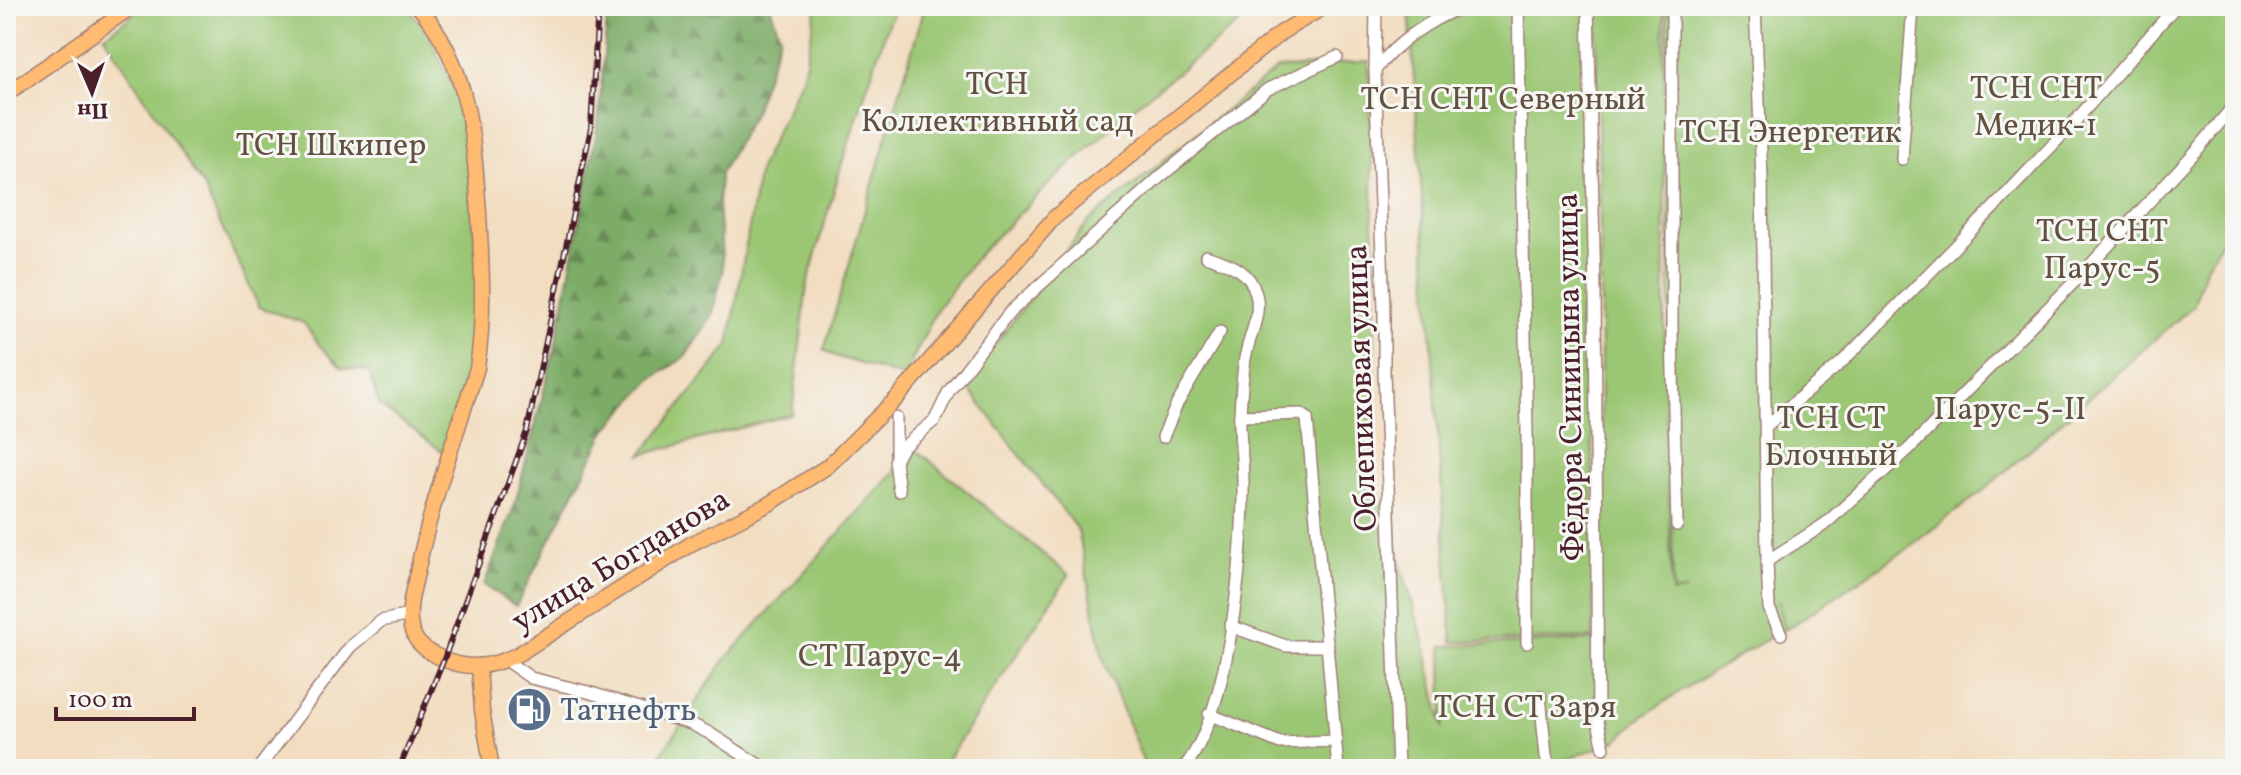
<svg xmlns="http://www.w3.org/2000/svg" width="2241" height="775" font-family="Vollkorn,serif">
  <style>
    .green { fill: #9bc774; stroke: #727350; stroke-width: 2 }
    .forest { fill: url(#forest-firs); stroke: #636648; stroke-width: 2 }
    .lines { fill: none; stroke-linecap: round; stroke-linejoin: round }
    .minor-casing { stroke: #9e7e76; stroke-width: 14 }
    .major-casing { stroke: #9e7e76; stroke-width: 17 }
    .minor { stroke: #fff; stroke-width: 11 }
    .major { stroke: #ffbb71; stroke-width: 14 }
    .rail-casing { stroke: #4a1f2b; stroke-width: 6 }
    .rail { stroke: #f6f6f2; stroke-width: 3; stroke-dasharray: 9; stroke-linecap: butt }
    .labels { text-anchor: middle; stroke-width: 6; stroke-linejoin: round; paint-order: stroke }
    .park-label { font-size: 32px; fill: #625141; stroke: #f6f6f2 }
    .street-label { font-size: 32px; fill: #4a1f2b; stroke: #f6f6f2 }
    .service-label { font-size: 32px; fill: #4e5e75; stroke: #f6f6f2; text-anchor: start }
  </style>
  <defs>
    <pattern id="forest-firs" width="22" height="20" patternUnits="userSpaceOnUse" patternTransform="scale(2)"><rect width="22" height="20" fill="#7cac66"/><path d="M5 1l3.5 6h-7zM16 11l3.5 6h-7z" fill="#688b54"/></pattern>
  </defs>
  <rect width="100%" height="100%" fill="#f6f6f2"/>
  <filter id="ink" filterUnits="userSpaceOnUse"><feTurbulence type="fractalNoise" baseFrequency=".0125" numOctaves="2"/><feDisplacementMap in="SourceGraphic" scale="16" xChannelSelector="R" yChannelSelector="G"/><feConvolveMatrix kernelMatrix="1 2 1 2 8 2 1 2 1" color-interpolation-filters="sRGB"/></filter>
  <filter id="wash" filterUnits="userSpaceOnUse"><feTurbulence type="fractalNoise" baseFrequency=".006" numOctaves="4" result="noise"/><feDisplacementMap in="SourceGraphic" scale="32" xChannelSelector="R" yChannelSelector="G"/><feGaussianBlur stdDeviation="1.8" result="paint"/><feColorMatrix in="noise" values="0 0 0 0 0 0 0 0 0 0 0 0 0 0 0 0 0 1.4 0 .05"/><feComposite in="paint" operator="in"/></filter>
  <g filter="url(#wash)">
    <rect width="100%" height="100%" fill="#f2ddc0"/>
    <g class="green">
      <path d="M 145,6 L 405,6 L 426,29 L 464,112 L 477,267 L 473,365 L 443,452 L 379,405 L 369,371 L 342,368 L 320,346 L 304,323 L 259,307 L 203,186 L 104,36 Z"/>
      <path d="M 817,6 L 899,6 L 889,21 L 840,169 L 807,285 L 792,414 L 641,455 L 729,345 L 759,169 L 803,75 Z"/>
      <path d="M 925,6 L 1261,6 L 1134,107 L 1051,182 L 978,255 L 937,309 L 904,377 L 835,356 L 824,350 Z"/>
      <path d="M 1409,6 L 1591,6 L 1593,638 L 1452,642 Z"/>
      <path d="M 1596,6 L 1664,6 L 1665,388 L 1672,593 L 1686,591 L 1673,592 L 1667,6 L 2235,6 L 2235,220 L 2205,268 L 2194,305 L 1984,490 L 1905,550 L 1785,630 L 1778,601 L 1784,629 L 1682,690 L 1637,721 L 1617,740 L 1543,769 L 1146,769 L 1103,659 L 1078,530 L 965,384 L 1088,222 L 1277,69 L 1369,61 L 1375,295 L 1374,477 L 1423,638 L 1443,728 L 1442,646 L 1600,640 L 1601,286 Z"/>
      <path d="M 915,449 L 1069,575 L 941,769 L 651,769 L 724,661 Z"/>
    </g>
    <path class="forest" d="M 608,6 L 770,6 L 780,36 L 754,112 L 720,174 L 718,205 L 723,270 L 712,316 L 685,357 L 652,379 L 606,430 L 516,606 L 484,585 L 515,504 L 557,339 L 598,124 Z"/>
  </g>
  <g filter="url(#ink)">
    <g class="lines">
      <defs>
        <g id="minor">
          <path d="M 1376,6 L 1375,70 L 1384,310 L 1384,371 L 1398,769"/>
          <path d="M 1518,6 L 1527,431 L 1527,643"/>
          <path d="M 1588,6 L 1595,288 L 1598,722 L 1604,748"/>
          <path d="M 1672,6 L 1672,333 L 1677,525"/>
          <path d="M 1755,6 L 1762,178 L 1767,561 L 1769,608 L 1781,634"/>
          <path d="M 1375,70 C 1398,41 1430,20 1464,6"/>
          <path d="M 1902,159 L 1913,6"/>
          <path d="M 1240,416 L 1301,414 L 1307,418 L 1338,769"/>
          <path d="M 1766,426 L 1841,363 L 2000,201 L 2077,119 L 2176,6"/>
          <path d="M 1163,437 L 1177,404 L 1220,332"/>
          <path d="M 896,457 L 896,418"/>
          <path d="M 899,491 L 895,461 L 902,448 L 935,420 L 949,391 L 1010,312 L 1161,176 L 1268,89 L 1337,57"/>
          <path d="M 1767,561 L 1825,524 L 1910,448 L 2082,274 L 2198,149 L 2235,104"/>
          <path d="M 1230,626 L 1286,646 L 1328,646"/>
          <path d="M 505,660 L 531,678 L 588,692 L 691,724 L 709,733 L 765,769"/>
          <path d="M 1540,696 L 1546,756 L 1550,768"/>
          <path d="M 1209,714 L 1280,743 L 1336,741"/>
          <path d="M 258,769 L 350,647 L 381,621 L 410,615"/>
          <path d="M 1183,769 C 1230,713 1244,554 1243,481 C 1243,458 1239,436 1240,414 C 1241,396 1242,377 1245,359 C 1248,338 1262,315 1256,294 C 1249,268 1228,264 1206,256"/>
        </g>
        <g id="major">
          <path d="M 418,6 C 470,64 474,141 479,214 C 482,266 485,317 477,368 C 456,436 431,503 417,573 C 413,590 407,610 411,628 C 415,645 430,653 445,660 C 472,671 495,666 520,653 L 691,544 L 769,504 L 828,466 L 897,398 L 1054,218 L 1282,32 L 1326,6"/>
          <path d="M 6,94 L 133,6"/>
          <path d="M 479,666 L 482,711 L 492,769"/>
        </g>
      </defs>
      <use href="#minor" class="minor-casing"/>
      <use href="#major" class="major-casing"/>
      <use href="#minor" class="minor"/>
      <use href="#major" class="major"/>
      <defs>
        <path id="rail" d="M 399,769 L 444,659 L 527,431 L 591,128 L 598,6"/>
      </defs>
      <use href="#rail" class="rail-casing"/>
      <use href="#rail" class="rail"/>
    </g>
  </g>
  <defs>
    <symbol id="fuel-disc" viewBox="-11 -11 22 22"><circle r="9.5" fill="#5c6f8a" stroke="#f6f6f2"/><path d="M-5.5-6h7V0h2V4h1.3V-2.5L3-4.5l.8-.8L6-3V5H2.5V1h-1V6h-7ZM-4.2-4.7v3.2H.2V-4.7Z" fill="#fff"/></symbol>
  </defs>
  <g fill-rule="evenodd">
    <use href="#fuel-disc" x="504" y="684" width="51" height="51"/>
  </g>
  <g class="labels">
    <g class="park-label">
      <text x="997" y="94">ТСН<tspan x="997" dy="37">Коллективный сад</tspan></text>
      <text x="2036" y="98">ТСН СНТ<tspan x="2036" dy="37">Медик-1</tspan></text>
      <text x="1503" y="109">ТСН СНТ Северный</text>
      <text x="1790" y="142">ТСН Энергетик</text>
      <text x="331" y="155">ТСН Шкипер</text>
      <text x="2102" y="241">ТСН СНТ<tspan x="2102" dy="37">Парус-5</tspan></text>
      <text x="2010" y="419">Парус-5-II</text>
      <text x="1831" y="428">ТСН СТ<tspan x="1831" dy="37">Блочный</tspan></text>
      <text x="880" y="666">СТ Парус-4</text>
      <text x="1525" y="717">ТСН СТ Заря</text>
    </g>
    <g class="street-label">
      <text transform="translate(1569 377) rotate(-91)" y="11">Фёдора Синицына улица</text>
      <text transform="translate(1360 388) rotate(-92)" y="11">Облепиховая улица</text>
      <text transform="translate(620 559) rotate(-31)" y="11">улица Богданова</text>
    </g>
    <g class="service-label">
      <text x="560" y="720">Татнефть</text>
    </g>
  </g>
  <rect width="2241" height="775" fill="none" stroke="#f6f6f2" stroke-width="32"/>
  <g transform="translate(92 92) rotate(178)" stroke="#f6f6f2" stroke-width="6" paint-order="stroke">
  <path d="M0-6L14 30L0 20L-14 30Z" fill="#4a1f2b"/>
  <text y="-12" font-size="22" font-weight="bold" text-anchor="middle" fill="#4a1f2b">Пн</text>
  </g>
  <path d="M56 707v12h138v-12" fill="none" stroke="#4a1f2b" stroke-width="4"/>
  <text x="68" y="707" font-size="24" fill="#4a1f2b" stroke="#f6f6f2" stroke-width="6" paint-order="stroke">100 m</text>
</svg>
